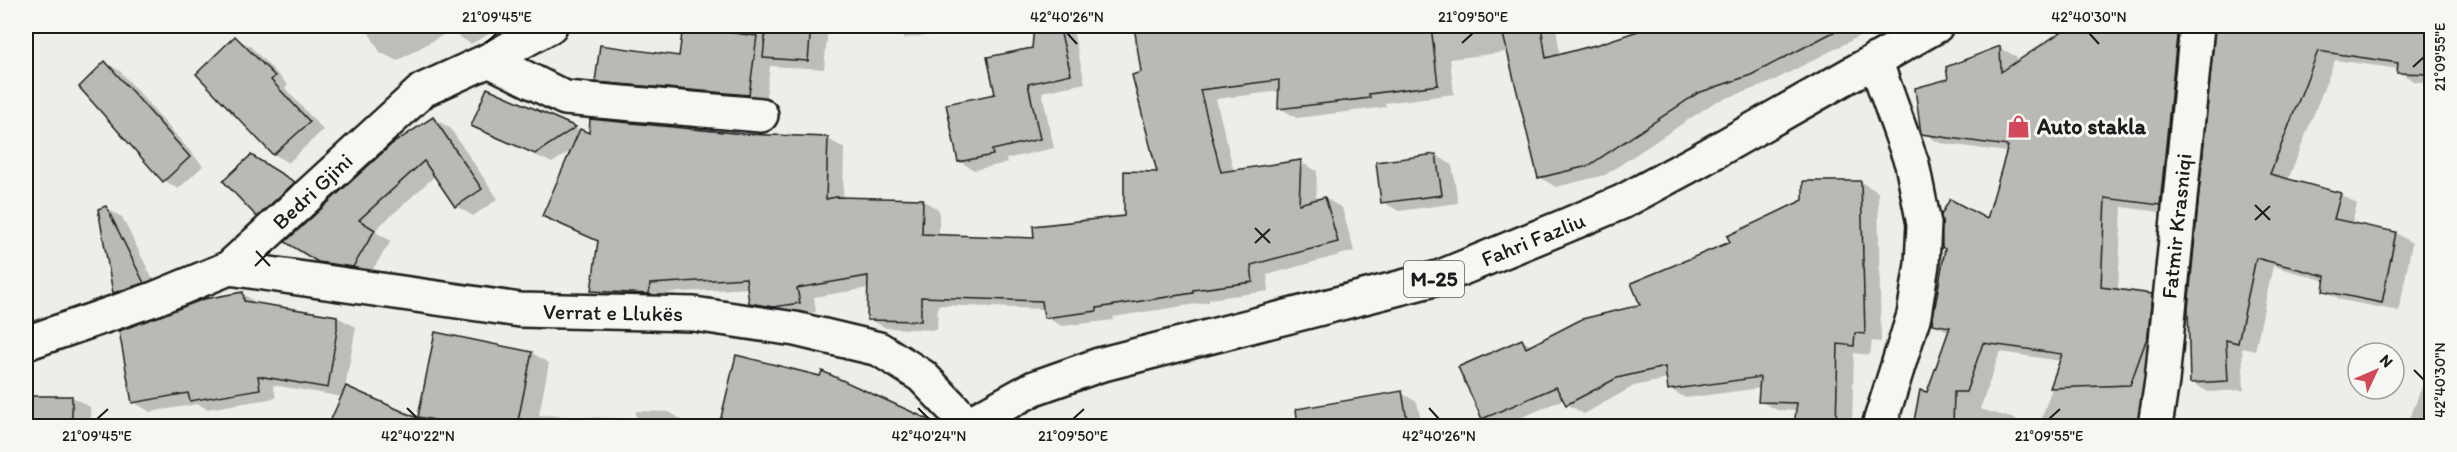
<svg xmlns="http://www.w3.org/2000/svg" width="2457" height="452" font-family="Itim,sans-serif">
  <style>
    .shadow { fill: #0003; fill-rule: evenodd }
    .building { fill: #b9b9b6; stroke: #1c1c1c; stroke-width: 1.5 }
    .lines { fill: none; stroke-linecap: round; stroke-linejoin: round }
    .minor-casing { stroke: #1c1c1c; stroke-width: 38 }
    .major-casing { stroke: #1c1c1c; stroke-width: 38 }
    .minor { stroke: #f6f6f2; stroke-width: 33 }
    .major { stroke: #f6f6f2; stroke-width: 33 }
    .ticks { fill: none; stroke: #1c1c1c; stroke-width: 2 }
    .labels { text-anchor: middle; stroke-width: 6; stroke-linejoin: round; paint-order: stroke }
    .shield { fill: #f6f6f2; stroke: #5d5d5c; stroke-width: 1.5 }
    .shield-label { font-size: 21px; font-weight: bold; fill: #1c1c1c }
    .poi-label { font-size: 22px; font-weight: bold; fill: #1c1c1c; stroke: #f6f6f2; text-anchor: start }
    .street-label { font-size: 22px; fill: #1c1c1c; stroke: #f6f6f2 }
    .neatline { fill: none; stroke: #1c1c1c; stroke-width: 2 }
    .ticks-label { font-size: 15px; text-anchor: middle; fill: #1c1c1c }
  </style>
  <rect width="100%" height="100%" fill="#edede9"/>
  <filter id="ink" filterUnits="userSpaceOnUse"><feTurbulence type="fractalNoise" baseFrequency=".0167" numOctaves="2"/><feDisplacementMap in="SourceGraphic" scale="12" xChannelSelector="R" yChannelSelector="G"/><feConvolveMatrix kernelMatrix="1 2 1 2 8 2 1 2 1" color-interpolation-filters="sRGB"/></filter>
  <g filter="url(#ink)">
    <g class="shadow">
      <path d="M 365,26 L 503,26 L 471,44 L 455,34 L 452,30 L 397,61 L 380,52 Z"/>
      <path d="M 708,26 L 828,26 L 824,69 L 770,66 L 765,104 L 613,90 L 597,81 L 680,57 L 706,31 Z"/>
      <path d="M 895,26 L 954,26 L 955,32 L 905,38 L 896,33 Z"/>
      <path d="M 1035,26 L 1072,26 L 1085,83 L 1042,92 L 1054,148 L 1006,159 L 1007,163 L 974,170 L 959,161 L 997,96 L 1033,49 Z"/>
      <path d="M 1136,26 L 1556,26 L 1560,56 L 1600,46 L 1658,26 L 1879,26 L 1767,84 L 1715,102 L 1605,175 L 1556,187 L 1539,177 L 1510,58 L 1507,52 L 1450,59 L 1454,94 L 1385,103 L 1386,107 L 1297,118 L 1280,108 L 1280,91 L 1216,99 L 1234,172 L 1300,162 L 1317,171 L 1316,201 L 1325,198 L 1342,208 L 1354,251 L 1267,275 L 1269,291 L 1209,299 L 1209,302 L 1113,317 L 1114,320 L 1062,326 L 1045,317 L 1044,309 L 938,305 L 937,330 L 886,328 L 869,319 L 869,288 L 814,297 L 816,312 L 791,315 L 768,312 L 751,302 L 749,288 L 667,293 L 665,303 L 609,299 L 593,290 L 600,242 L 543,215 L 572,150 L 552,163 L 472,125 L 488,90 L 590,135 L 744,135 L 828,139 L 844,148 L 843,199 L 922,200 L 939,210 L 939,237 L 1036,240 L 1125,217 L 1159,174 Z"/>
      <path d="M 2072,26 L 2198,26 L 2177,214 L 2122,207 L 2118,291 L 2151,296 L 2168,305 L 2164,345 L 2136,426 L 1915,426 L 1921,392 L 1927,394 L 1949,332 L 1933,323 L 1988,221 L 2007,152 L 1940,143 L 1923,133 L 1950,80 L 2000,48 L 2017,57 L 2017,63 ZM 2000,352 L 2061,361 L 2039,426 L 1980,409 Z"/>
      <path d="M 2217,26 L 2416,26 L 2415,31 L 2432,32 L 2432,136 L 2423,131 L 2424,82 L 2416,82 L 2399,72 L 2399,69 L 2335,60 L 2288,180 L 2340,194 L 2357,204 L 2352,223 L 2396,233 L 2412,243 L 2399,311 L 2341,300 L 2324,290 L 2326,281 L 2273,266 L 2255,351 L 2242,348 L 2244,390 L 2208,392 L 2191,382 Z"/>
      <path d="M 235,38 L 250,46 L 288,85 L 285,88 L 323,130 L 288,163 L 274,154 Z"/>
      <path d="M 106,63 L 120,71 L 203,166 L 178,189 L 164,180 Z"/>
      <path d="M 433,118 L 450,128 L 498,199 L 473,216 L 456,206 L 436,175 L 374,231 L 391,241 L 369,275 L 336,271 L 287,242 Z"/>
      <path d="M 1436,155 L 1452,165 L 1458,203 L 1399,211 L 1383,202 Z"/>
      <path d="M 251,157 L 303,188 L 267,221 L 258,215 Z"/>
      <path d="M 1861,182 L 1878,192 L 1881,342 L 1872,341 L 1870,355 L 1854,353 L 1852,426 L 1796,426 L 1798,411 L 1777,410 L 1760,401 L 1761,388 L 1686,398 L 1669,389 L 1668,379 L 1634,386 L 1584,414 L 1567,404 L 1564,399 L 1502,426 L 1483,418 L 1522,340 L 1533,347 L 1642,306 L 1732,243 L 1805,201 L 1805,183 Z"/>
      <path d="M 105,208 L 122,217 L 159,292 L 130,302 L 114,292 Z"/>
      <path d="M 242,293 L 259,305 L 339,318 L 356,327 L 345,388 L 415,421 L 413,426 L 330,426 L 343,397 L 273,385 L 276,398 L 207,409 L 198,404 L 150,412 L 134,402 Z"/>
      <path d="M 437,333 L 532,353 L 549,363 L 539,415 L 636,419 L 636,411 L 669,412 L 686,422 L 685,426 L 438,426 L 420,416 Z"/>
      <path d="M 737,357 L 913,417 L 909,426 L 721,426 Z"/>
      <path d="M 2432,360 L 2432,426 L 2407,426 Z"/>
      <path d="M 1401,393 L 1417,402 L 1422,426 L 1348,426 L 1355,425 Z"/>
      <path d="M 26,398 L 74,398 L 90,407 L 91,422 L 65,426 L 26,426 Z"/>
    </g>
    <g class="building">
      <path d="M 683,26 L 757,36 L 749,95 L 595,82 L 600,45 L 679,56 Z"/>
      <path d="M 766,26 L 811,26 L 808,61 L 763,58 Z"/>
      <path d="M 1034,26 L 1059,26 L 1071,74 L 1028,84 L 1040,139 L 992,150 L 993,155 L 958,162 L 946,104 L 995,94 L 987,57 L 1032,48 Z"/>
      <path d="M 1134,26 L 1431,26 L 1438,85 L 1369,94 L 1370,98 L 1278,109 L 1279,80 L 1200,90 L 1221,172 L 1301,160 L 1299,204 L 1325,197 L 1338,242 L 1251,265 L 1253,282 L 1193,290 L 1193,293 L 1097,308 L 1097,311 L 1044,318 L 1042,301 L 921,297 L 921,321 L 867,320 L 868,276 L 797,288 L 800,303 L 773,307 L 749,303 L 746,278 L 650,284 L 649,294 L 591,291 L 598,241 L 542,216 L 580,129 L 589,133 L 590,119 L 744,134 L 828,137 L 826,199 L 836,197 L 923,199 L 922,234 L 1034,238 L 1033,226 L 1124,216 L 1124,171 L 1157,172 L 1132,75 L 1141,72 Z"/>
      <path d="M 1501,26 L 1541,26 L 1546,58 L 1599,44 L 1653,26 L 1845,26 L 1751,75 L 1698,93 L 1588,166 L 1538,178 Z"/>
      <path d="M 2070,26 L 2178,26 L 2160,205 L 2105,198 L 2101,287 L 2152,294 L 2148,335 L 2130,385 L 2050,388 L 2062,354 L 1983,343 L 1966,392 L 1954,392 L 1953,426 L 1913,426 L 1920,390 L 1927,392 L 1950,327 L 1932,324 L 1945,249 L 1942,247 L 1941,215 L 1950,199 L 1987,219 L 2008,146 L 1921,134 L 1915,88 L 1948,79 L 1946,67 L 2000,46 L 2001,72 Z"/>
      <path d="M 2215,26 L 2398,26 L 2398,29 L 2432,30 L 2432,74 L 2397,73 L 2398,63 L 2318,51 L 2270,174 L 2341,193 L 2334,219 L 2396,232 L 2382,303 L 2323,291 L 2325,276 L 2256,258 L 2238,343 L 2226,340 L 2228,381 L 2190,383 L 2188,309 Z"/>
      <path d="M 235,36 L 275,76 L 271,80 L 310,122 L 273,155 L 196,74 Z"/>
      <path d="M 105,61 L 190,157 L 163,182 L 79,87 Z"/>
      <path d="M 487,88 L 576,127 L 535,154 L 471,126 Z"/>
      <path d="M 433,117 L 482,189 L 455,207 L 424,161 L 359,220 L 375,230 L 353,267 L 318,262 L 285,242 L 392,144 Z"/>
      <path d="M 1436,154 L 1442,195 L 1381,203 L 1376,162 Z"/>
      <path d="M 251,155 L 295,182 L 257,217 L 223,181 Z"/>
      <path d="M 1803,181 L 1861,181 L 1865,334 L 1855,333 L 1854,346 L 1838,344 L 1836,426 L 1794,426 L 1797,403 L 1758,402 L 1760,377 L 1668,390 L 1665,367 L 1617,378 L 1566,405 L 1556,387 L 1482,419 L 1458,367 L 1522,339 L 1526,348 L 1582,319 L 1640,305 L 1631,283 L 1730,242 L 1727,236 L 1803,200 Z"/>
      <path d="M 106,206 L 144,283 L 113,293 L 98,209 Z"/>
      <path d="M 243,292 L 244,301 L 337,316 L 337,330 L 328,388 L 258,376 L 260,389 L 190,401 L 188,393 L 132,403 L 119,331 L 204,299 Z"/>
      <path d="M 435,332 L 532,352 L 517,426 L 467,426 L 418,417 Z"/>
      <path d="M 736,355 L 820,376 L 822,371 L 943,426 L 719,426 Z"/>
      <path d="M 346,386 L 435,426 L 328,426 Z"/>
      <path d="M 1402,391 L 1408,426 L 1298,426 L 1296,409 Z"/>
      <rect x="26" y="396" width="46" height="30"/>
    </g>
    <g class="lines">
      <defs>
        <g id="minor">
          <path d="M 489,60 L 565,98 L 761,115"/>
          <path d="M 1875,60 L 1912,164 L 1924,224 L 1922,264 L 1914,315 L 1879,426"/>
          <path d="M 229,268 L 520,310 L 694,314 L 795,329 L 879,349 L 922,376 L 968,424"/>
          <path d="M 26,343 L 154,299 L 229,268 L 423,90 L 489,60 L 550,26"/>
          <path d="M 2155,426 L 2162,381 L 2197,26"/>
        </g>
        <path id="major" d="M 965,426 L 1034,388 L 1099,365 L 1438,278 L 1565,226 L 1622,202 L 1698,161 L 1936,26"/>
      </defs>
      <use href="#minor" class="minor-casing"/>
      <use href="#major" class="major-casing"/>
      <use href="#minor" class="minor"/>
      <use href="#major" class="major"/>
    </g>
  </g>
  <path class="ticks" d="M 1067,33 L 1077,44M 2089,33 L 2099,44M 486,43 L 497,33M 1462,43 L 1473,33M 2413,67 L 2424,57M 2255,205 L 2270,220M 2255,220 L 2270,206M 1255,228 L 1270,243M 1255,243 L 1270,229M 256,251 L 270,266M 255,266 L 270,251M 2414,370 L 2424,380M 407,408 L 418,419M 918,408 L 929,419M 1429,408 L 1439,419M 97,419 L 108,409M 1073,419 L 1084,409M 2049,419 L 2060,409"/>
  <defs>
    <symbol id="shop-bare" viewBox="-9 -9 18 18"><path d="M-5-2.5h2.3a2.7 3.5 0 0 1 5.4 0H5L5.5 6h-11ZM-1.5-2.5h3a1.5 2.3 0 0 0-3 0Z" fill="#d1495b" stroke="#f6f6f2" stroke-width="2.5" paint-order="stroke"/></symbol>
  </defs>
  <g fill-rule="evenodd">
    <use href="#shop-bare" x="2002" y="110" width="33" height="33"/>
  </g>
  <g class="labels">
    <rect class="shield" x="1404" y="261" width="60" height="36" rx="4.5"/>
    <g class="shield-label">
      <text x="1434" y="286">M-25</text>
    </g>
    <g class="poi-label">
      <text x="2037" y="134">Auto stakla</text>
    </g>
    <g class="street-label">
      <text transform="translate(312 191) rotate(-43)" y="8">Bedri Gjini</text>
      <text transform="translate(2176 226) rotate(-84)" y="8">Fatmir Krasniqi</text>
      <text transform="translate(1533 239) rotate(-22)" y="8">Fahri Fazliu</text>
      <text transform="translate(613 312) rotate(1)" y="8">Verrat e Llukës</text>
    </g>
  </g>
  <rect width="2457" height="452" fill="none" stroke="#f6f6f2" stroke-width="66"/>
  <g transform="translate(2376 371) rotate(46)"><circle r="28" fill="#f6f6f2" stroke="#9f9f9c" stroke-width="1.5"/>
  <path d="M0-4.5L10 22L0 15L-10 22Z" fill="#d1495b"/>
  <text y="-9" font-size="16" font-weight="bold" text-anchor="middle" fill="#1c1c1c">N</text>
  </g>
  <rect x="33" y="33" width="2391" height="386" class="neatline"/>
  <g class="ticks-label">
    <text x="497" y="22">21°09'45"E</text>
    <text x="1067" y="22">42°40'26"N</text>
    <text x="1473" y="22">21°09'50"E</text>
    <text x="2089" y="22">42°40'30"N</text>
    <text transform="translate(2440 57) rotate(-90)" y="5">21°09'55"E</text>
    <text transform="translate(2440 380) rotate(-90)" y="5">42°40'30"N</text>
    <text x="97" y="441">21°09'45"E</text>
    <text x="418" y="441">42°40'22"N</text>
    <text x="929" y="441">42°40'24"N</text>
    <text x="1073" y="441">21°09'50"E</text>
    <text x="1439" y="441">42°40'26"N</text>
    <text x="2049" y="441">21°09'55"E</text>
  </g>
</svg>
